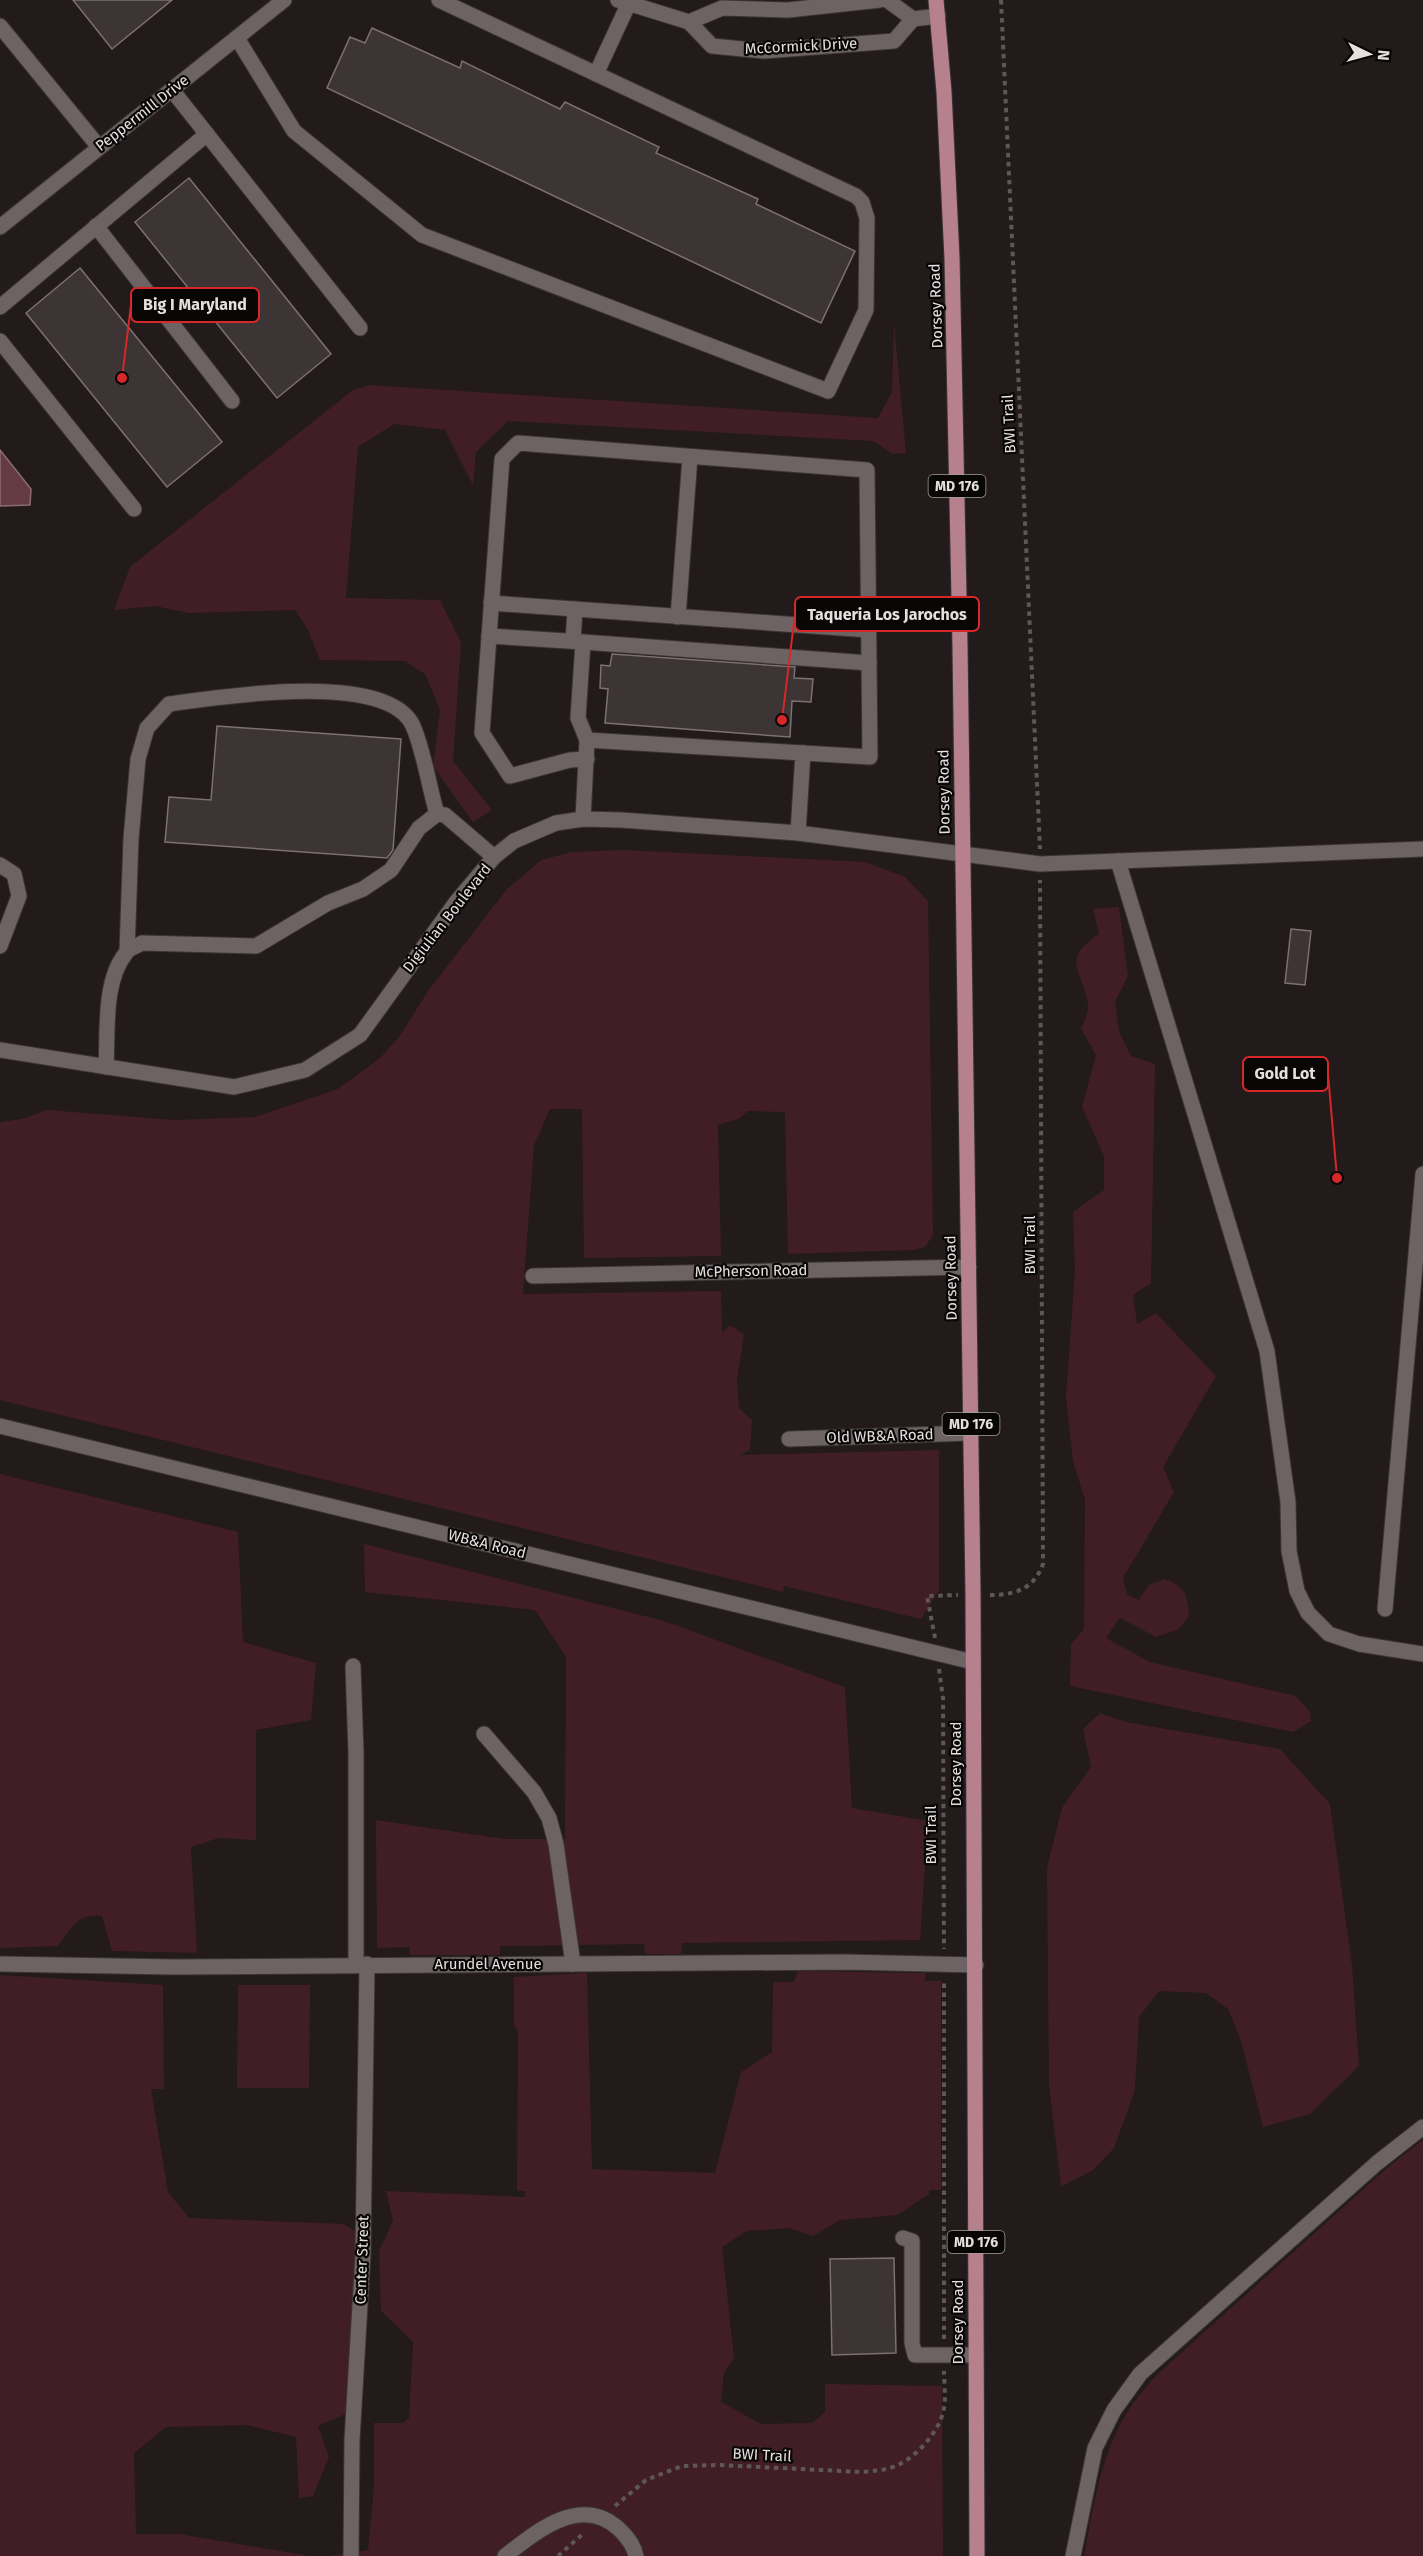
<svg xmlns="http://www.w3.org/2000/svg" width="1423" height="2556" font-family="'Fira Sans',sans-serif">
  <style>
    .green { fill: #411e26 }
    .water { fill: #643a43; stroke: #8b6c72; stroke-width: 1.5 }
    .building { fill: #3d3435; stroke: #7b7173; stroke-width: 1.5 }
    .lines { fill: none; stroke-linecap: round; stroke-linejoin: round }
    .minor-casing { stroke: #3b3536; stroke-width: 17 }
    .major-casing { stroke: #3b3536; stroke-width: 17 }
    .path { stroke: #5e5758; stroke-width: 4; stroke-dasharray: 4.5 4.5; stroke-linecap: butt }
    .minor { stroke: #6d6364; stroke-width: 15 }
    .major { stroke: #b6818c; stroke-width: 15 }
    .labels { text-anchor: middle; stroke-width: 4.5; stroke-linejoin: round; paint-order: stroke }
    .shield { fill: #090606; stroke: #a39e9f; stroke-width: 1.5 }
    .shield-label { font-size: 14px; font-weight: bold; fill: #e5dfe0 }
    .street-label { font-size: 15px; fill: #e5dfe0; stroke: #090606 }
    .leader { fill: none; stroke: #d62828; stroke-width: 2 }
    .callout-dot { fill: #d62828; stroke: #090606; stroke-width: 2 }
    .callout { fill: #090606; stroke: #d62828; stroke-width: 2 }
    .callout-label { font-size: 16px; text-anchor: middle; font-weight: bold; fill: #e5dfe0 }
  </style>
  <rect width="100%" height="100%" fill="#221a1b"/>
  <g class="green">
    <path d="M 894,323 L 906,453 L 893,454 L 873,441 L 508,421 L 476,452 L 473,485 L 445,430 L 394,424 L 358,447 L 346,598 L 440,600 L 461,643 L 453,761 L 492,810 L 473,822 L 433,766 L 440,710 L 425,674 L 405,661 L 320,660 L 308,630 L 295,610 L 189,613 L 155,606 L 114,610 L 130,567 L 353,390 L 369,385 L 878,418 L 892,392 Z"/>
    <path d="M 625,850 L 865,862 L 905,877 L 928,901 L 933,1235 L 925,1247 L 914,1250 L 788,1254 L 785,1112 L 748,1111 L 738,1119 L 718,1125 L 721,1256 L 584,1258 L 582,1109 L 550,1109 L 534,1145 L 523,1294 L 721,1291 L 722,1333 L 730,1325 L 744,1334 L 737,1380 L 739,1408 L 752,1420 L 750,1450 L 740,1455 L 939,1450 L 939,1590 L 921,1619 L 784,1586 L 783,1592 L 0,1400 L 0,1122 L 22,1119 L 47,1110 L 175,1120 L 255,1117 L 338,1089 L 380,1058 L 399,1037 L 428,991 L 507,889 L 541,860 L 571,852 Z"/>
    <path d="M 1119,907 L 1128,976 L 1115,1002 L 1119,1031 L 1131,1056 L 1155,1064 L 1151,1283 L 1133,1295 L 1137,1324 L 1156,1313 L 1216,1376 L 1163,1467 L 1174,1492 L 1123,1578 L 1127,1594 L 1139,1600 L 1149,1585 L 1165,1579 C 1186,1587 1187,1594 1189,1616 L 1179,1629 L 1156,1637 L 1120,1618 L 1106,1638 L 1150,1662 L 1296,1696 L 1310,1712 L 1311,1721 L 1293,1732 L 1070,1686 L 1071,1644 L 1084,1629 L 1085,1500 L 1073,1461 L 1066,1397 L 1075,1271 L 1073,1212 L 1104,1190 L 1104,1156 L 1082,1107 L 1096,1055 L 1081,1028 C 1084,1022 1089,1012 1088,1005 C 1083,969 1059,961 1099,934 L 1093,909 Z"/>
    <path d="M 0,1474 L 238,1532 L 243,1642 L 316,1663 L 311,1720 L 256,1730 L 256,1840 L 218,1838 L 191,1847 L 197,1953 L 112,1951 L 102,1916 C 78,1913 71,1928 58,1946 L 0,1948 Z"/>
    <path d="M 364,1544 L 664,1621 L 845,1687 L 852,1808 L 928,1821 L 920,1940 L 682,1943 L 681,1954 L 645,1954 L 644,1944 L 500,1946 L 500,1955 L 410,1955 L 410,1947 L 377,1948 L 376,1820 L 504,1839 L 565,1839 L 566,1657 L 535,1610 L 365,1592 Z"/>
    <path d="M 1100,1713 L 1126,1722 L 1280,1749 L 1330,1804 L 1352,1966 L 1359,2066 L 1310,2114 L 1263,2127 L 1241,2041 L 1228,2009 L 1206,1993 L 1159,1991 L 1139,2017 L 1135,2090 L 1114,2148 L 1092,2171 L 1061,2186 L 1049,2085 L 1047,1868 L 1062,1808 L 1091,1767 L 1083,1729 Z"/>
    <path d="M 798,1971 L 925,1973 L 925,1981 L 941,1981 L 941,2190 L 929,2190 L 929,2194 L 897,2215 L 840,2220 L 813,2236 L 789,2228 L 747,2231 L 722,2247 L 734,2358 L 724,2373 L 721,2402 L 761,2424 L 812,2423 L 825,2412 L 825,2384 L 942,2386 L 943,2556 L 329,2556 L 368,2550 L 374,2486 L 374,2423 L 403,2423 L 409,2418 L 413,2342 L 381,2311 L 379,2251 L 393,2221 L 386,2191 L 525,2197 L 525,2191 L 517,2191 L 518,2032 L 514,2025 L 514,1977 L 587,1973 L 592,2169 L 715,2173 L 741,2072 L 772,2052 L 773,1982 L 794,1982 Z"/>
    <path d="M 0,1975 L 163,1985 L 164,2089 L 151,2089 L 168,2192 L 189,2218 L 344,2224 L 356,2232 L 350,2412 L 318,2426 L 329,2457 L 313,2496 L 299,2498 L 296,2437 L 247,2425 L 166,2427 L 134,2453 L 136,2534 L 179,2534 L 310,2556 L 0,2556 Z"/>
    <path d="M 238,1985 L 310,1985 L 309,2088 L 237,2088 Z"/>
    <path d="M 1423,2140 L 1423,2556 L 1084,2556 C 1098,2482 1105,2424 1162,2370 L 1387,2168 Z"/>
  </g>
  <path class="water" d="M 0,450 L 31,489 L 30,505 L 0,506 Z"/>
  <g class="building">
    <path d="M 73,0 L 172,0 L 112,49 Z"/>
    <path d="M 372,28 L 460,68 L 462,61 L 560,109 L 565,102 L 659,147 L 656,153 L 758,199 L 756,204 L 855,251 L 821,323 L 327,88 L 350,37 L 365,43 Z"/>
    <path d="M 189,178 L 331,354 L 277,398 L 135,222 Z"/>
    <path d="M 80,268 L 222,442 L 167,487 L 26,313 Z"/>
    <path d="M 612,654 L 795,667 L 794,678 L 813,679 L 811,702 L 792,701 L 790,737 L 605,723 L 608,689 L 600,688 L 601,665 L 610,666 Z"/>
    <path d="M 217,726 L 401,739 L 393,850 L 387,858 L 165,842 L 169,797 L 211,800 Z"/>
    <path d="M 1291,929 L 1311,931 L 1305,985 L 1285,983 Z"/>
    <path d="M 894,2258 L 896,2353 L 832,2355 L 830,2259 Z"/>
  </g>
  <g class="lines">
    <defs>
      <g id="minor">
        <path d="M 618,0 L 689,22 L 712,46 L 764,51 L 894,41 L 913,19"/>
        <path d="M 887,0 L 913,19 L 938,16"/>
        <path d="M 689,22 L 722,8 L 788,10 L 880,0"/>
        <path d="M 0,26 L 99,147"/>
        <path d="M 237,38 L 294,131 L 422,235 L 828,391 L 866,310 L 867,218 L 862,202 L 856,196 L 439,0"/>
        <path d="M 596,74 L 628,5"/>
        <path d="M 172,90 L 360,328"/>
        <path d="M 96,226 L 232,401"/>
        <path d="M 0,227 L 284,0"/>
        <path d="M 0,307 L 207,134"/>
        <path d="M 0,341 L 134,509"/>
        <path d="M 491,603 L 869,630"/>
        <path d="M 678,617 L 690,457"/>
        <path d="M 489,636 L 583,642 L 578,718 L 587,740"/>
        <path d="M 573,641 L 575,609"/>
        <path d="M 583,642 L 869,663"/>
        <path d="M 587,759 L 570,760 L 510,776 L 482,733 L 502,459 L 518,443 L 867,470 L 870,757 L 803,753"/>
        <path d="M 583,819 L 587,740 L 803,753 L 798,833"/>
        <path d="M 1118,861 L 1267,1351 L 1288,1502 L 1289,1551 L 1297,1591 L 1308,1613 L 1329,1634 L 1359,1644 L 1423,1654"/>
        <path d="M 0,865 L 14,874 L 19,896 L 0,946"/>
        <path d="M 127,951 L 131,839 L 138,759 L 147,728 L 169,704 C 219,697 387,670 413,726 C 424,751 429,787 437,814"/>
        <path d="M 0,1050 L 234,1087 L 305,1070 L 360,1035 L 457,901 L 494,857 L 514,841 L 556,823 L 583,819 L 621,820 L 798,833 L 1040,864 L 1423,849"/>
        <path d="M 106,1067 C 108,1032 103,981 126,953 C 129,948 137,946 142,943 L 256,946 L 328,903 L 363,889 L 391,870 L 419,828 L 437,814 L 445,815 L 494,857"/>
        <path d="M 533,1276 L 969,1267"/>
        <path d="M 0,1426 L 973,1662"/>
        <path d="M 789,1439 L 971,1433"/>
        <path d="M 1385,1609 L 1423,1174"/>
        <path d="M 353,1666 L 356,1753 L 356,1964"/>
        <path d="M 484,1734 L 534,1792 L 549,1818 L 556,1844 L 573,1964"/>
        <path d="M 0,1964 L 174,1967 L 846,1962 L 976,1965"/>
        <path d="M 903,2238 L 912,2241 L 912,2343 L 915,2355 L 976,2355"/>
        <path d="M 351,2556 L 352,2440 L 363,2254 L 367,1964"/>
        <path d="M 505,2556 C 537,2531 581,2494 619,2529 C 627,2537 634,2545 636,2556"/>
        <path d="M 1073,2556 L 1095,2448 L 1114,2410 L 1140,2374 L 1377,2163 L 1423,2127"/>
      </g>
      <path id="major" d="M 936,0 L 944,92 L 952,258 L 960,646 L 973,1595 L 977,2556"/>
    </defs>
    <use href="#minor" class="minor-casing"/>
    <use href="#major" class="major-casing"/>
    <g class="path">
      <path d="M 1001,0 L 1040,849"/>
      <path d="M 990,1595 C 1015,1595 1034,1589 1043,1564 L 1040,880"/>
      <path d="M 935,1638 L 927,1596 L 958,1595"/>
      <path d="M 939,1669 L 943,1698 L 944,1949"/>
      <path d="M 944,2339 L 944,1981"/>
      <path d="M 615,2506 L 646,2480 L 682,2466 L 719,2465 L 862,2472 C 875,2471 887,2470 898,2465 C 918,2456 941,2429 944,2408 C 946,2396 944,2383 944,2371"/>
      <path d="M 558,2556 L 584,2533"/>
    </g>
    <use href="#minor" class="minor"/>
    <use href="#major" class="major"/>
  </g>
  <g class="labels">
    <g class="shield">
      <rect x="928.5" y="475" width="57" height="22" rx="4.5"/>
      <rect x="942.5" y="1413" width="57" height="22" rx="4.5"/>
      <rect x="947.5" y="2231" width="57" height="22" rx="4.5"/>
    </g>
    <g class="shield-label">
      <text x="957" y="491">MD 176</text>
      <text x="971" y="1429">MD 176</text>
      <text x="976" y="2247">MD 176</text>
    </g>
    <g class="street-label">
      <text transform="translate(801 46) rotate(-3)" y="5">McCormick Drive</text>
      <text transform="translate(142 113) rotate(-38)" y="5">Peppermill Drive</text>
      <text transform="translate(936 306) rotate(-92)" y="5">Dorsey Road</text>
      <text transform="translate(1009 424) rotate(-93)" y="5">BWI Trail</text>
      <text transform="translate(944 792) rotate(-91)" y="5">Dorsey Road</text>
      <text transform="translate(447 918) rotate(-52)" y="5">Digiulian Boulevard</text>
      <text transform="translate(1030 1245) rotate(-90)" y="5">BWI Trail</text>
      <text transform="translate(751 1271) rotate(-1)" y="5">McPherson Road</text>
      <text transform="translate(951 1278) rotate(-91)" y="5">Dorsey Road</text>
      <text transform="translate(880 1436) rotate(-2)" y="5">Old WB&amp;A Road</text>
      <text transform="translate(487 1544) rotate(14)" y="5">WB&amp;A Road</text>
      <text transform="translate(956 1764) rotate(-90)" y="5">Dorsey Road</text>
      <text transform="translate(931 1835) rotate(-90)" y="5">BWI Trail</text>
      <text x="488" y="1969">Arundel Avenue</text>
      <text transform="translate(362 2260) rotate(-88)" y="5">Center Street</text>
      <text transform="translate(958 2322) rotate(-90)" y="5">Dorsey Road</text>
      <text transform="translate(762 2455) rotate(3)" y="5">BWI Trail</text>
    </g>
  </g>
  <path class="leader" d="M122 378L131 305M782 720L795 614M1337 1178L1328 1074"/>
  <g class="callout-dot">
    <circle cx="122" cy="378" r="6"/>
    <circle cx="782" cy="720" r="6"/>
    <circle cx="1337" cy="1178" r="6"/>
  </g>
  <g class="callout">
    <rect x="131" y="288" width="128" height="34" rx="6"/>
    <rect x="795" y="597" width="184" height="34" rx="6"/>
    <rect x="1243" y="1057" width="85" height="34" rx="6"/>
  </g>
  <g class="callout-label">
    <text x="195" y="310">Big I Maryland</text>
    <text x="887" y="620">Taqueria Los Jarochos</text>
    <text x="1285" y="1079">Gold Lot</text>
  </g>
  <g transform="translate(1369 54) rotate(95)" stroke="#090606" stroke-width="4.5" paint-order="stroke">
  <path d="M0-4.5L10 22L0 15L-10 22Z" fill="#e5dfe0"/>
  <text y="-9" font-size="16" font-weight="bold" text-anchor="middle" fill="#e5dfe0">N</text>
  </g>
</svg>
